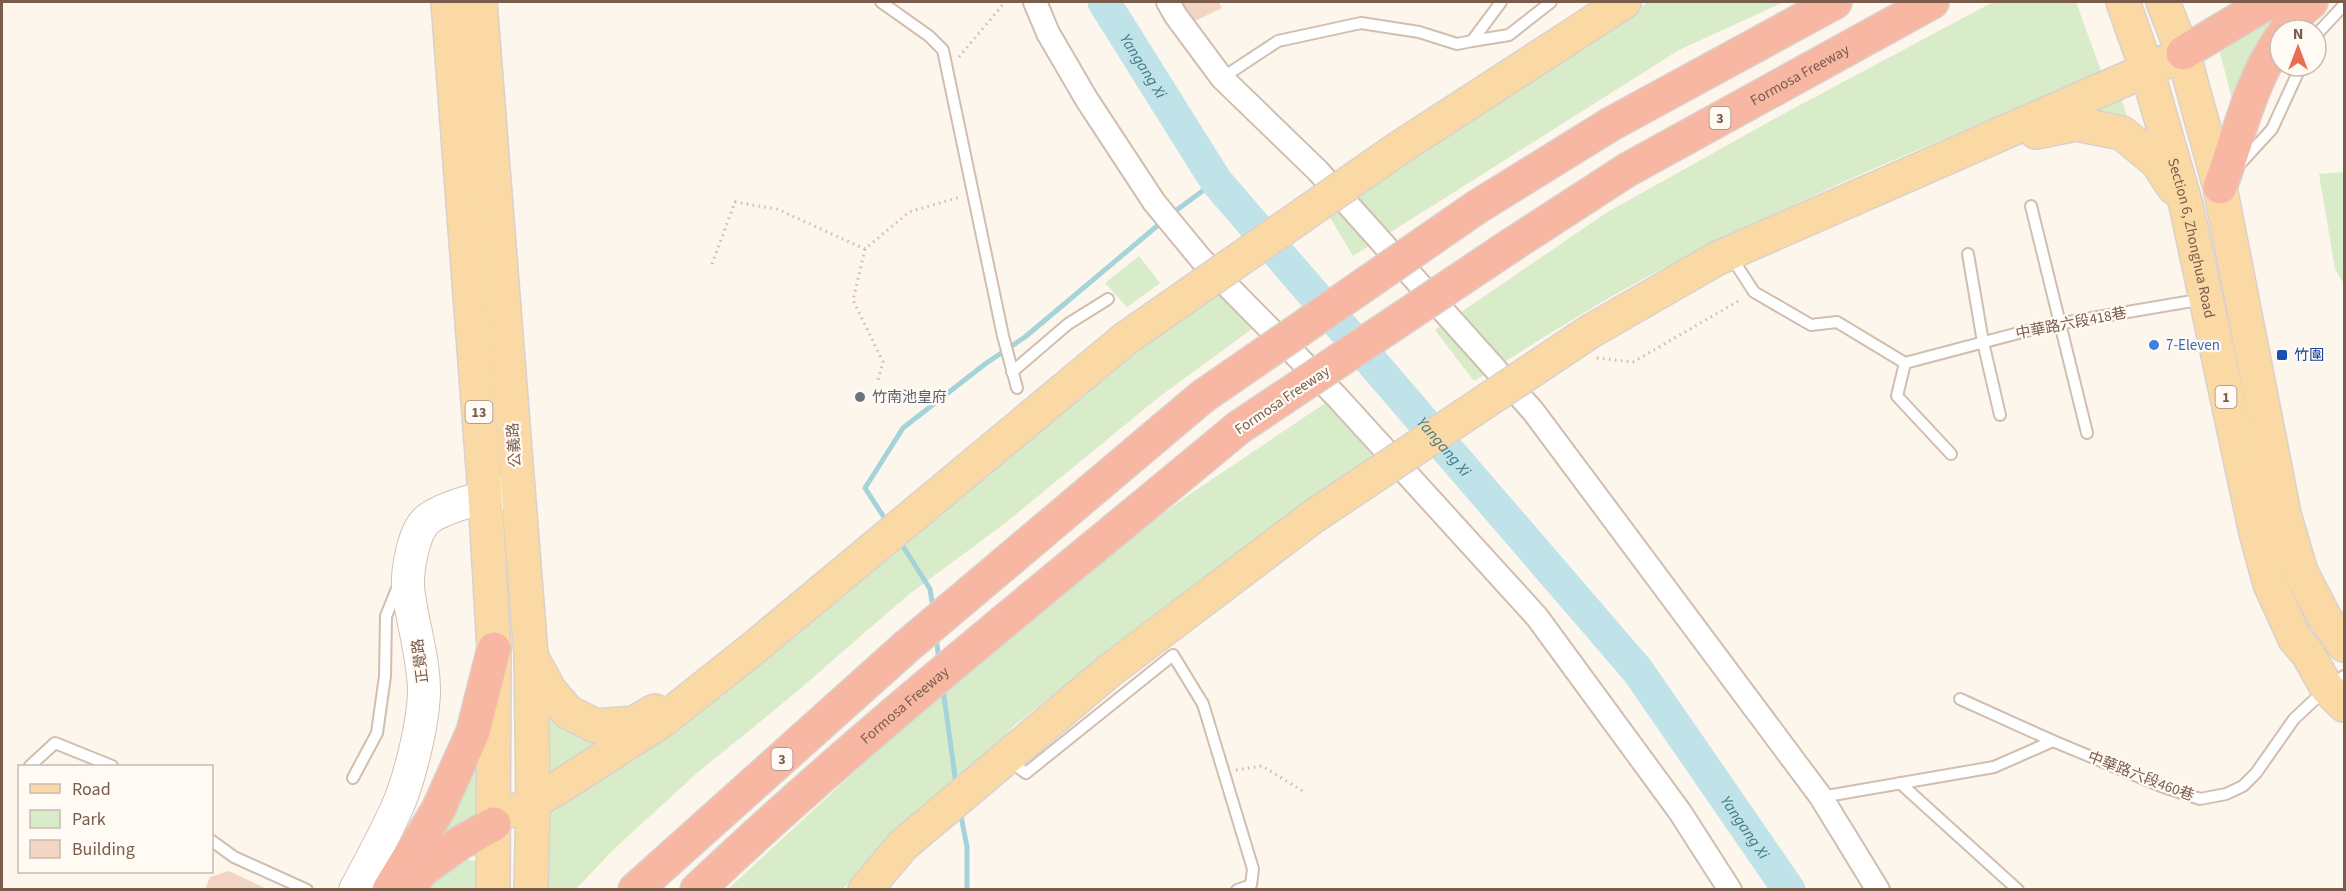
<svg xmlns="http://www.w3.org/2000/svg" width="2346" height="891" font-family="'Source Sans 3','Noto Sans TC',sans-serif">
  <style>
    .green { fill: #d8ecc9 }
    .lines { fill: none; stroke-linecap: round; stroke-linejoin: round }
    .stream { stroke: #a5d3da; stroke-width: 5 }
    .river { stroke: #bfe3e8; stroke-width: 33 }
    .building { fill: #f3d5c3 }
    .lane-casing { stroke: #d1beb0; stroke-width: 14 }
    .street-casing { stroke: #d1beb0; stroke-width: 26 }
    .secondary-casing { stroke: #d6c0b0; stroke-width: 34 }
    .primary-casing { stroke: #dad1cd; stroke-width: 36 }
    .highway-casing { stroke: #dad1cd; stroke-width: 36 }
    .path { stroke: #d9b8a5; stroke-width: 3; stroke-dasharray: 1.5 4.5; stroke-linecap: butt }
    .lane { stroke: #fff; stroke-width: 10 }
    .street { stroke: #fff; stroke-width: 22 }
    .secondary { stroke: #fff; stroke-width: 32 }
    .primary { stroke: #fbd9a5; stroke-width: 33 }
    .highway { stroke: #f7b7a3; stroke-width: 33 }
    .primary-bridge-casing { stroke: #dad1cd; stroke-width: 36; stroke-linecap: butt }
    .highway-bridge-casing { stroke: #dad1cd; stroke-width: 36; stroke-linecap: butt }
    .primary-bridge { stroke: #fbd9a5; stroke-width: 33 }
    .highway-bridge { stroke: #f7b7a3; stroke-width: 33 }
    .shop-dot { fill: #3f7fe0; stroke: #fffaf3; stroke-width: 2 }
    .transit-dot { fill: #1a4fb4; stroke: #fffaf3; stroke-width: 2 }
    .worship-dot { fill: #6b7280; stroke: #fffaf3; stroke-width: 2 }
    .labels { text-anchor: middle; stroke-width: 4.5; stroke-linejoin: round; paint-order: stroke }
    .shield { fill: #fffaf3; stroke: #a28b7f; stroke-width: 1.5 }
    .shield-label { font-size: 14px; font-weight: bold; fill: #7a5c4d }
    .street-label { font-size: 15px; fill: #7a5c4d; stroke: #fffaf3 }
    .shop-label { font-size: 15px; fill: #366cbe; stroke: #fffaf3; text-anchor: start }
    .transit-label { font-size: 15px; fill: #164399; stroke: #fffaf3; text-anchor: start }
    .worship-label { font-size: 15px; fill: #5b616d; stroke: #fffaf3; text-anchor: start }
    .water-label { font-size: 16px; font-style: italic; fill: #437c86; stroke: #fffaf3 }
  </style>
  <rect width="100%" height="100%" fill="#fdf6ec"/>
  <g class="green">
    <path d="M 1648,2 L 1784,2 L 1679,50 L 1353,256 L 1329,216 Z"/>
    <path d="M 1993,2 L 2076,2 L 2103,76 C 1957,131 1813,192 1674,263 C 1605,297 1540,340 1474,381 L 1435,330 L 1606,213 L 1774,119 Z"/>
    <path d="M 2294,2 L 2235,111 L 2218,45 Z"/>
    <path d="M 2121,98 L 2133,134 L 2104,123 L 2090,108 Z"/>
    <path d="M 2344,172 L 2344,284 L 2335,269 L 2319,174 Z"/>
    <path d="M 1139,256 L 1160,283 L 1127,307 L 1105,283 Z"/>
    <path d="M 1220,292 L 1252,329 L 1159,397 L 1004,524 L 908,595 L 794,694 L 696,774 L 613,850 L 576,889 L 547,890 L 551,805 L 1069,400 Z"/>
    <path d="M 1327,402 L 1373,457 L 1138,627 L 1014,726 L 965,775 L 871,860 L 843,889 L 727,890 L 888,741 L 1102,559 L 1187,496 Z"/>
    <path d="M 547,720 L 617,735 L 551,778 Z"/>
    <path d="M 476,755 L 479,814 L 422,855 Z"/>
    <path d="M 460,859 L 477,861 L 477,889 L 424,890 Z"/>
  </g>
  <g class="lines">
    <g class="stream">
      <path d="M 1170,215 L 1216,181"/>
      <path d="M 887,522 L 865,488 L 903,428 L 985,364 L 1025,337 L 1163,221"/>
      <path d="M 899,540 L 930,589 L 933,608"/>
      <path d="M 936,635 L 939,662"/>
      <path d="M 943,689 L 956,784"/>
      <path d="M 960,811 L 967,847 L 967,890"/>
    </g>
    <path class="river" id="s1" d="M 1104,2 L 1216,181 L 1638,671 L 1789,890"/>
  </g>
  <g class="building">
    <path d="M 1180,2 L 1219,2 L 1222,8 L 1193,22 Z"/>
    <path d="M 229,871 L 269,890 L 205,890 L 210,877 Z"/>
  </g>
  <g class="lines">
    <defs>
      <g id="lane">
        <path d="M 881,2 L 929,36 L 943,50 L 1003,336 L 1017,388"/>
        <path d="M 2316,35 L 2344,5"/>
        <path d="M 1472,41 L 1509,35 L 1551,2"/>
        <path d="M 1222,78 L 1278,41 L 1361,23 L 1419,32 L 1457,44 L 1472,41 L 1501,2"/>
        <path d="M 2240,164 L 2272,129 L 2301,66"/>
        <path d="M 2031,206 L 2087,433"/>
        <path d="M 1968,254 L 1983,342 L 2000,415"/>
        <path d="M 1730,255 L 1754,292 L 1811,325 L 1837,322 L 1905,363"/>
        <path d="M 1905,363 L 2045,326 L 2204,299"/>
        <path d="M 1905,363 L 1897,396 L 1951,454"/>
        <path d="M 1012,372 L 1068,324 L 1108,299"/>
        <path d="M 1960,699 L 2053,741 L 2161,786 L 2200,799 L 2226,794 L 2243,786 L 2256,773 L 2294,719 L 2327,688 L 2344,676"/>
        <path d="M 1008,760 L 1026,773 L 1173,655 L 1203,704 L 1253,869 L 1251,885 L 1237,890"/>
        <path d="M 30,766 L 55,743 L 112,766"/>
        <path d="M 353,778 L 377,733 L 385,676 L 386,616 L 399,584"/>
        <path d="M 1900,783 L 2018,890"/>
        <path d="M 1821,797 L 1994,767 L 2053,741"/>
        <path d="M 212,841 L 234,857 L 307,890"/>
      </g>
      <g id="street">
        <path d="M 1035,2 L 1048,33 L 1087,100 L 1154,202 L 1201,259 L 1337,397 L 1537,617 L 1680,812 L 1730,890"/>
        <path d="M 1168,2 L 1176,16 L 1222,78 L 1318,171 L 1533,411 L 1821,797 L 1878,890"/>
      </g>
      <path id="secondary" d="M 355,890 C 369,864 383,838 395,812 C 409,783 423,725 424,692 C 424,657 412,623 408,588 C 407,571 413,536 424,523 C 436,508 490,495 509,492"/>
      <g id="primary">
        <path d="M 448,2 L 485,495 L 494,649 L 493,890"/>
        <path d="M 480,2 L 531,655 L 533,802 L 531,890"/>
        <path id="s2" d="M 2123,2 L 2147,70 L 2186,205 L 2256,533 L 2270,584 L 2295,639 L 2308,654 L 2327,688 L 2344,705"/>
        <path d="M 2163,2 L 2183,53 L 2220,187 L 2284,514 L 2301,572 L 2325,618 L 2344,645"/>
        <path d="M 2036,132 L 2076,124 L 2122,133 L 2157,162 L 2174,188"/>
        <path d="M 1399,148 L 1624,2"/>
        <path d="M 1591,331 L 1718,258 L 2167,61"/>
        <path d="M 532,658 L 550,691 L 568,712 L 596,726 L 634,723 L 655,711"/>
        <path d="M 517,811 L 559,787 L 663,720 L 755,647 L 1125,339"/>
        <path d="M 865,890 L 903,845 L 1109,671 L 1314,516"/>
      </g>
      <g id="highway">
        <path d="M 2286,30 L 2296,15 L 2311,2"/>
        <path d="M 2183,53 L 2268,2"/>
        <path d="M 2220,187 C 2239,136 2249,85 2280,39"/>
        <path d="M 1477,207 L 1611,124 L 1835,2"/>
        <path id="s3" d="M 1513,244 L 1627,170 L 1932,2"/>
        <path d="M 389,890 L 438,810 L 473,732 L 494,649"/>
        <path d="M 408,890 L 422,870 L 460,843 L 494,824"/>
        <path d="M 635,890 L 906,647 L 1202,397"/>
        <path id="s4" d="M 697,890 C 869,727 1056,580 1238,428"/>
      </g>
    </defs>
    <use href="#lane" class="lane-casing"/>
    <use href="#street" class="street-casing"/>
    <use href="#secondary" class="secondary-casing"/>
    <use href="#primary" class="primary-casing"/>
    <use href="#highway" class="highway-casing"/>
    <g class="path">
      <path d="M 959,57 L 1005,2"/>
      <path d="M 865,249 L 853,300 L 883,362 L 877,383"/>
      <path d="M 712,264 L 735,202 L 777,209 L 865,249 L 909,212 L 960,197"/>
      <path d="M 1597,358 L 1633,362 L 1742,299"/>
      <path d="M 1236,770 L 1262,766 L 1306,793"/>
    </g>
    <use href="#lane" class="lane"/>
    <use href="#street" class="street"/>
    <use href="#secondary" class="secondary"/>
    <use href="#primary" class="primary"/>
    <use href="#highway" class="highway"/>
    <defs>
      <g id="primary-bridge">
        <path d="M 1125,339 L 1399,148"/>
        <path d="M 1314,516 L 1591,331"/>
      </g>
      <g id="highway-bridge">
        <path d="M 1202,397 L 1477,207"/>
        <path d="M 1238,428 L 1513,244"/>
      </g>
    </defs>
    <use href="#primary-bridge" class="primary-bridge-casing"/>
    <use href="#highway-bridge" class="highway-bridge-casing"/>
    <use href="#primary-bridge" class="primary-bridge"/>
    <use href="#highway-bridge" class="highway-bridge"/>
  </g>
  <circle class="shop-dot" cx="2154" cy="345" r="6"/>
  <rect class="transit-dot" x="2276" y="349" width="12" height="12" rx="3"/>
  <circle class="worship-dot" cx="860" cy="397" r="6"/>
  <g class="labels">
    <g class="shield">
      <rect x="1709.5" y="107" width="21" height="22" rx="4.5"/>
      <rect x="2215.5" y="386" width="21" height="22" rx="4.5"/>
      <rect x="465.5" y="401" width="27" height="22" rx="4.5"/>
      <rect x="771.5" y="748" width="21" height="22" rx="4.5"/>
    </g>
    <g class="shield-label">
      <text x="1720" y="123">3</text>
      <text x="2226" y="402">1</text>
      <text x="479" y="417">13</text>
      <text x="782" y="764">3</text>
    </g>
    <g class="street-label">
      <text dy="5" stroke="none"><textPath href="#s3" startOffset="333">Formosa Freeway</textPath></text>
      <text dy="5" stroke="none"><textPath href="#s2" startOffset="246">Section 6, Zhonghua Road</textPath></text>
      <text transform="translate(2071 323) rotate(-11)" y="5">中華路六段418巷</text>
      <text transform="translate(1282 400) rotate(-34)" y="5">Formosa Freeway</text>
      <text transform="translate(514 445) rotate(-94)" y="5">公義路</text>
      <text transform="translate(420 661) rotate(-97)" y="5">正覺路</text>
      <text dy="5" stroke="none"><textPath href="#s4" startOffset="278">Formosa Freeway</textPath></text>
      <text transform="translate(2141 776) rotate(21)" y="5">中華路六段460巷</text>
    </g>
    <g class="shop-label">
      <text x="2166" y="350">7-Eleven</text>
    </g>
    <g class="transit-label">
      <text x="2294" y="360">竹圍</text>
    </g>
    <g class="worship-label">
      <text x="872" y="402">竹南池皇府</text>
    </g>
    <g class="water-label">
      <text dy="6" stroke="none"><textPath href="#s1" startOffset="75">Yangang Xi</textPath></text>
      <text dy="6" stroke="none"><textPath href="#s1" startOffset="561">Yangang Xi</textPath></text>
      <text dy="6" stroke="none"><textPath href="#s1" startOffset="1047">Yangang Xi</textPath></text>
    </g>
  </g>
  <rect width="2346" height="891" fill="none" stroke="#7a5c4d" stroke-width="6"/>
  <rect x="18" y="765" width="195" height="108" fill="#fffaf3" stroke="#cabbb1" stroke-width="1.5"/>
  <rect x="30" y="784" width="30" height="9" fill="#fbd9a5" stroke="#cabbb1" stroke-width="1.5"/>
  <text x="72" y="795" font-size="18" fill="#7a5c4d">Road</text>
  <rect x="30" y="810" width="30" height="18" fill="#d8ecc9" stroke="#cabbb1" stroke-width="1.5"/>
  <text x="72" y="825" font-size="18" fill="#7a5c4d">Park</text>
  <rect x="30" y="840" width="30" height="18" fill="#f3d5c3" stroke="#cabbb1" stroke-width="1.5"/>
  <text x="72" y="855" font-size="18" fill="#7a5c4d">Building</text>
  <g transform="translate(2298 48)"><circle r="28" fill="#fffaf3" stroke="#cabbb1" stroke-width="1.5"/>
  <path d="M0-4.5L10 22L0 15L-10 22Z" fill="#e76f51"/>
  <text y="-9" font-size="16" font-weight="bold" text-anchor="middle" fill="#7a5c4d">N</text>
  </g>
</svg>
